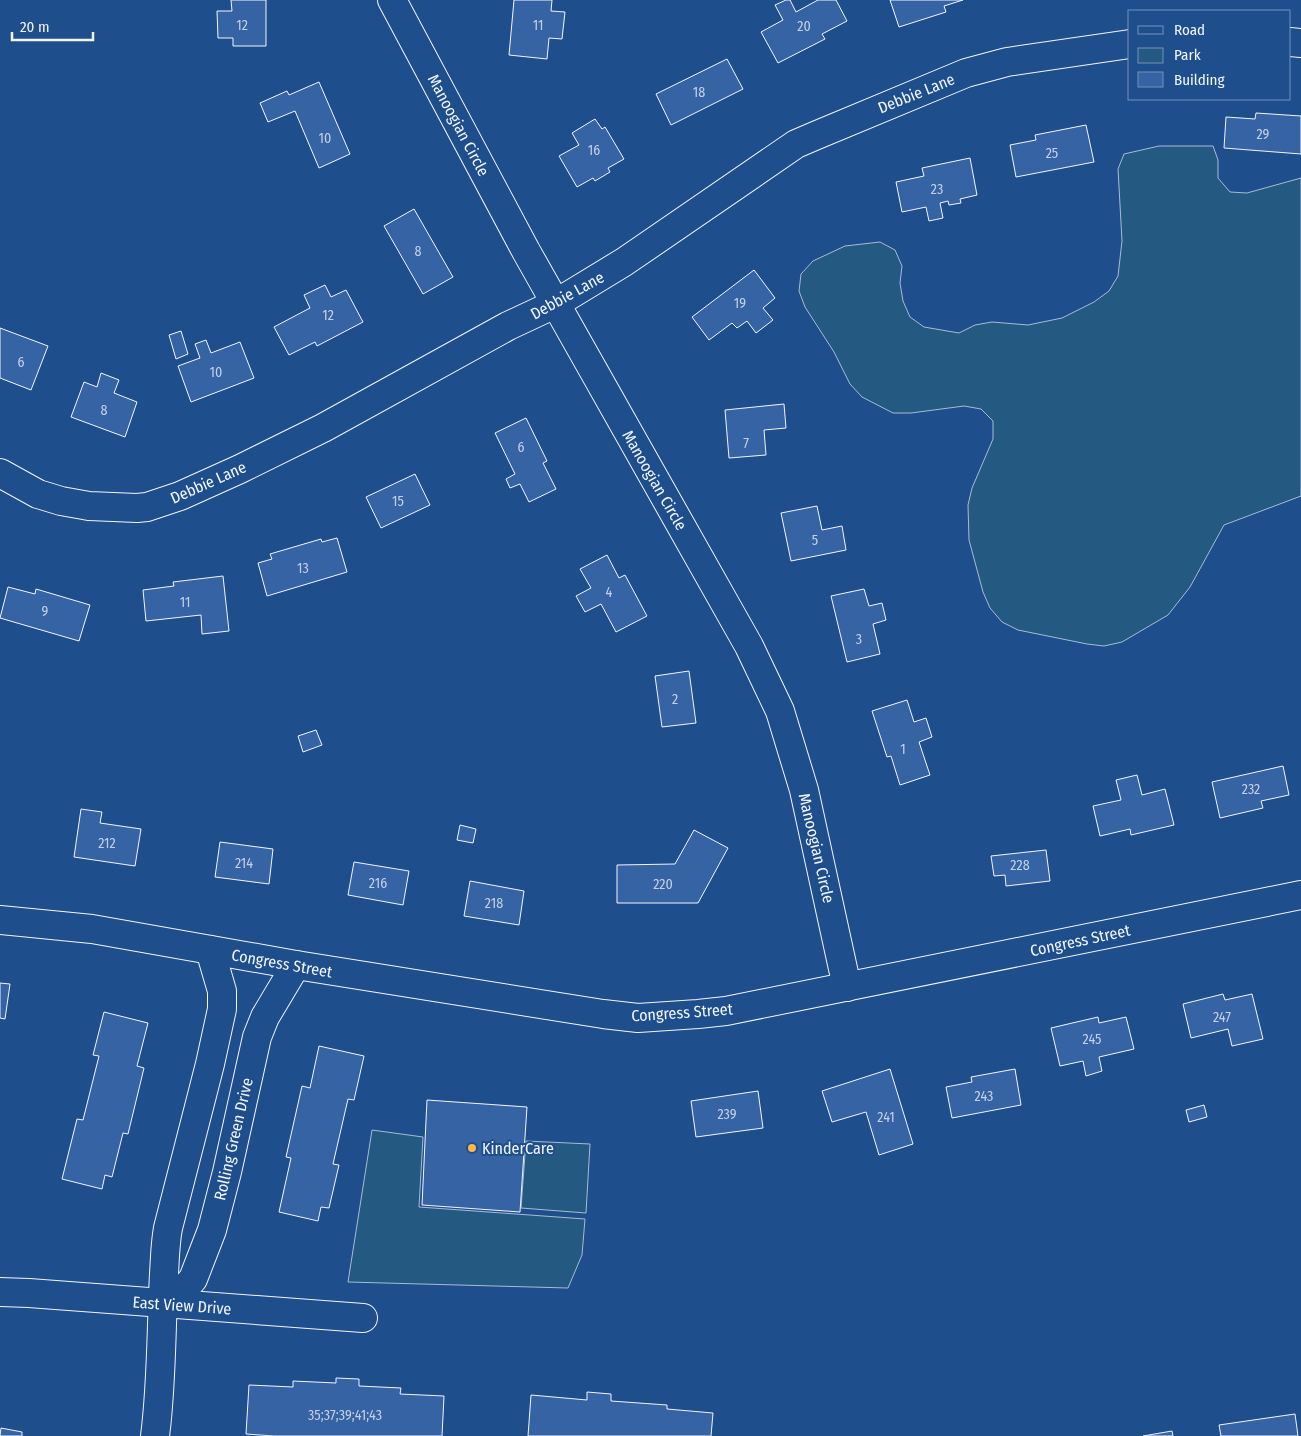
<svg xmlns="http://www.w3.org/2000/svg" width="1301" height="1436" font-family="'Fira Sans Condensed',sans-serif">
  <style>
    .green { fill: #245a82; stroke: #a8bbd7 }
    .building { fill: #3563a3; stroke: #f2f6ff }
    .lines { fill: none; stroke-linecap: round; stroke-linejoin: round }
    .minor-casing { stroke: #f2f6ff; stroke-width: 30 }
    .major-casing { stroke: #f2f6ff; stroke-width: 30 }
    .minor { stroke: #1f4e8c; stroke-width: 28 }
    .major { stroke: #1f4e8c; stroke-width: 28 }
    .poi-dot { fill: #ffb74d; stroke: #1f4e8c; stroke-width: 2 }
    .labels { text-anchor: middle; stroke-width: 4; stroke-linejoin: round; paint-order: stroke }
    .number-label { font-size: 14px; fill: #c3d1e8 }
    .street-label { font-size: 16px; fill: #f2f6ff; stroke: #1f4e8c }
    .poi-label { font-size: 16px; fill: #f2f6ff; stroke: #1f4e8c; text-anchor: start }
  </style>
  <rect width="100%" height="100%" fill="#1f4e8c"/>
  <g class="green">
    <path d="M 1159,146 L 1213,146 L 1218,160 L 1218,178 L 1230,192 L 1247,193 L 1301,178 L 1301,496 L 1224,525 L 1190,587 L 1168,615 L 1122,642 L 1104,646 L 1087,644 L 1018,630 L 1002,622 L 990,608 L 983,592 L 969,540 L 968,505 L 972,488 L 993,439 L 993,421 L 981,409 L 964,406 L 911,413 L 893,413 L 862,397 L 850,384 L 834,352 L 805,307 L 799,291 L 801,274 L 813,261 L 845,246 L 880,242 L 895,250 L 902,266 L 900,283 L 903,301 L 910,317 L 924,327 L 959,333 L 975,325 L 992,322 L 1028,325 L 1062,318 L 1094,302 L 1109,291 L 1118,276 L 1122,241 L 1118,169 L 1124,154 Z"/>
    <path d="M 372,1130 L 423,1137 L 419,1207 L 585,1219 L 582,1255 L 568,1288 L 348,1282 Z"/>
    <path d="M 526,1141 L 590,1144 L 586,1213 L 521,1208 Z"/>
  </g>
  <g class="building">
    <path d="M 231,0 L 266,0 L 266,46 L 233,46 L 233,38 L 218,38 L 217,11 L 232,11 Z"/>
    <path d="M 514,0 L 552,0 L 551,11 L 565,12 L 562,39 L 549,38 L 547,59 L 509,55 Z"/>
    <path d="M 786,0 L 790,0 L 796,12 L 818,0 L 836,0 L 847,21 L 822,34 L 825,39 L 778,63 L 761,32 L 783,20 L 775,5 Z"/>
    <path d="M 890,0 L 963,0 L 944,6 L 946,12 L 899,27 Z"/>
    <path d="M 727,59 L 743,89 L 671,125 L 656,94 Z"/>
    <path d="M 319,82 L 350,154 L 319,168 L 295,111 L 268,122 L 260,103 L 287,91 L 289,95 Z"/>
    <path d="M 1256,113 L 1301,116 L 1301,154 L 1224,148 L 1226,117 L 1255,119 Z"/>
    <path d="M 595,119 L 602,129 L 605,127 L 624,159 L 608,168 L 610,172 L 595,181 L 593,178 L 577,187 L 559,156 L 579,145 L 572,133 Z"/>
    <path d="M 1086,125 L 1094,162 L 1016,177 L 1010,145 L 1036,140 L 1035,135 Z"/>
    <path d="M 970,158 L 977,195 L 960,199 L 961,203 L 949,205 L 948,201 L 940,203 L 943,218 L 929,221 L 926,207 L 902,212 L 896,182 L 924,176 L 922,168 Z"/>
    <path d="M 414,209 L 453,277 L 423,294 L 384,226 Z"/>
    <path d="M 754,270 L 775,298 L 763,308 L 773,320 L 756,333 L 747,321 L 737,328 L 732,323 L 709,340 L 692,317 Z"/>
    <path d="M 325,285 L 331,297 L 346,290 L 363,322 L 317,346 L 315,342 L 289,355 L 274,327 L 310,308 L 304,295 Z"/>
    <path d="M 0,328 L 48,346 L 31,390 L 0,378 Z"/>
    <path d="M 181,331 L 188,354 L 176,359 L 169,335 Z"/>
    <path d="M 206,340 L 211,353 L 240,342 L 254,378 L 191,402 L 178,366 L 200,358 L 195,344 Z"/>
    <path d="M 101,373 L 119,380 L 114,393 L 137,402 L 125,437 L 71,417 L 84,382 L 97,387 Z"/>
    <path d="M 784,404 L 786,428 L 764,430 L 766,455 L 729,458 L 725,410 Z"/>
    <path d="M 526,418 L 547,461 L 543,463 L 556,489 L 529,502 L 520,484 L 510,488 L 506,479 L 515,474 L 495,433 Z"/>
    <path d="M 415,474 L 430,505 L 381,528 L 366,497 Z"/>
    <path d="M 817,506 L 822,530 L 842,526 L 846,550 L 791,561 L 781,513 Z"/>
    <path d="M 337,538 L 347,572 L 267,596 L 258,563 L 272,559 L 270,554 L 321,539 L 322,542 Z"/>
    <path d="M 607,555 L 619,578 L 625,575 L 647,616 L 616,632 L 601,604 L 585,612 L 576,596 L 591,588 L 580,569 Z"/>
    <path d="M 223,576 L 229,631 L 202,634 L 201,615 L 146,621 L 143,590 L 174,586 L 173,582 Z"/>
    <path d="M 8,587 L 35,594 L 36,589 L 90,605 L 79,641 L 0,618 Z"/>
    <path d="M 864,589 L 869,606 L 882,603 L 886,620 L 873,624 L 880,654 L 847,662 L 831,596 Z"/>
    <path d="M 689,671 L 696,723 L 662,727 L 655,676 Z"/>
    <path d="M 907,700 L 914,722 L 926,718 L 932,737 L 919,742 L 930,775 L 900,785 L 891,756 L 887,757 L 872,711 Z"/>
    <path d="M 316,730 L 322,745 L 303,752 L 298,736 Z"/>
    <path d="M 1283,766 L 1289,795 L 1261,801 L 1263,808 L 1220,818 L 1212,782 Z"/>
    <path d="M 1137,775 L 1142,795 L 1165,789 L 1174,825 L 1131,835 L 1130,829 L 1100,836 L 1093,806 L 1121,800 L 1116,780 Z"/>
    <path d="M 81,809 L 102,812 L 100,823 L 141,829 L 135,866 L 74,857 Z"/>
    <path d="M 460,825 L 476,829 L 473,843 L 457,840 Z"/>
    <path d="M 694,830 L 728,848 L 698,903 L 617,903 L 617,865 L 675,864 Z"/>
    <path d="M 220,842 L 273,849 L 269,884 L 215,877 Z"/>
    <path d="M 1046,850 L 1050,881 L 1006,886 L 1005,875 L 994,876 L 991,856 Z"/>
    <path d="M 354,862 L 409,871 L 403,905 L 348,895 Z"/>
    <path d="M 470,881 L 524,891 L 519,925 L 464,916 Z"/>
    <path d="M 0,983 L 10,984 L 5,1019 L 0,1018 Z"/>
    <path d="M 1223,994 L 1225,1000 L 1252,994 L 1263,1039 L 1232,1046 L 1228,1029 L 1191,1038 L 1183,1004 Z"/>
    <path d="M 104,1012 L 148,1023 L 137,1066 L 144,1068 L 128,1134 L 123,1133 L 112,1177 L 105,1175 L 102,1189 L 62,1179 L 77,1119 L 83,1120 L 99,1056 L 93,1055 Z"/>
    <path d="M 1098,1017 L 1099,1023 L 1126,1017 L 1134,1049 L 1099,1057 L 1102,1071 L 1086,1076 L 1083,1061 L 1060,1066 L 1051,1028 Z"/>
    <path d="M 319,1046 L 364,1056 L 354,1100 L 348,1099 L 333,1164 L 339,1165 L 329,1208 L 321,1207 L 318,1221 L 279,1212 L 291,1158 L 286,1157 L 302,1086 L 310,1088 Z"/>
    <path d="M 890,1069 L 913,1144 L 879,1155 L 866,1112 L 832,1122 L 822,1091 Z"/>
    <path d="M 1015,1069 L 1021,1105 L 952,1118 L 946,1087 L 972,1082 L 971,1077 Z"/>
    <path d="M 758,1091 L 763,1128 L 696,1137 L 691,1101 Z"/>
    <path d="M 427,1100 L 527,1107 L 520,1212 L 422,1205 Z"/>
    <path d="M 1204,1105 L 1207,1117 L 1189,1122 L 1186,1110 Z"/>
    <path d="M 336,1378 L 359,1379 L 359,1386 L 401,1388 L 400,1394 L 444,1396 L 442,1436 L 274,1436 L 246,1434 L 249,1385 L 293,1387 L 293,1381 L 336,1383 Z"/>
    <path d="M 587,1392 L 611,1394 L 611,1401 L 667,1405 L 667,1409 L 713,1413 L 711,1436 L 528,1436 L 531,1395 L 587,1400 Z"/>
    <path d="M 1295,1414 L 1298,1436 L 1221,1436 L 1219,1425 Z"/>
    <path d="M 1,1428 L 22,1432 L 22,1436 L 0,1436 Z"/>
    <path d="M 1172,1431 L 1173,1436 L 1143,1436 Z"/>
  </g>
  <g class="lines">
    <defs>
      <g id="minor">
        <path d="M 392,0 L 526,251 L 749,646 L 780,711 L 804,790 L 847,987"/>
        <path d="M 1290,42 L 1301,43"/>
        <path d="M 0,473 L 38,494 L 61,501 L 89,506 L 137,508 L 147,507 L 180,496 L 240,469 L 323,428 L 508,326 L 555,304 L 624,262 L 796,144 L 817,135 L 966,73 L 1007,62 L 1130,44"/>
        <path d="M 0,1292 L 29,1293 L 363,1318"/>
        <path d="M 162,1303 L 183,1290 L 193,1279 L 212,1230 L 227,1172 L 257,1037 L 265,1017 L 296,965"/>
        <path d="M 155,1436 C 162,1383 161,1328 164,1274 C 165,1259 165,1244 168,1228 L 210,1064 L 222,1009 L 222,991 L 210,950"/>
      </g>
      <path id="major" d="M 0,920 L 92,929 L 296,965 L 603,1014 L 638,1018 L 698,1014 L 726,1011 L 1301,895"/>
    </defs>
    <use href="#minor" class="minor-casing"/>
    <use href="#major" class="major-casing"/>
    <use href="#minor" class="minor"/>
    <use href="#major" class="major"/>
  </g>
  <circle class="poi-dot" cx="472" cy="1148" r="5"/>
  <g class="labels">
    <g class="number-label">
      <text x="242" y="30">12</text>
      <text x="538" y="30">11</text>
      <text x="804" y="31">20</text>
      <text x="699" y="97">18</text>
      <text x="1263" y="139">29</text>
      <text x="325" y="143">10</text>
      <text x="594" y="155">16</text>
      <text x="1052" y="158">25</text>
      <text x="937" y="194">23</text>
      <text x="418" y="256">8</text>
      <text x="740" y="308">19</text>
      <text x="328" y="320">12</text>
      <text x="21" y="367">6</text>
      <text x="216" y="377">10</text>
      <text x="104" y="415">8</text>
      <text x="746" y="448">7</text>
      <text x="521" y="452">6</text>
      <text x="398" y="506">15</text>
      <text x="815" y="545">5</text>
      <text x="303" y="573">13</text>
      <text x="609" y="597">4</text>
      <text x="185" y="607">11</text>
      <text x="45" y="616">9</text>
      <text x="859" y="644">3</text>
      <text x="675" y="704">2</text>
      <text x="903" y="754">1</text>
      <text x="1251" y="794">232</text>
      <text x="107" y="848">212</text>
      <text x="244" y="868">214</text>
      <text x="1020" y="870">228</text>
      <text x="378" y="888">216</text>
      <text x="663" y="889">220</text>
      <text x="494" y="908">218</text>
      <text x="1222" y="1022">247</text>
      <text x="1092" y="1044">245</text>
      <text x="984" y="1101">243</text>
      <text x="727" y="1119">239</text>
      <text x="886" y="1122">241</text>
      <text x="345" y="1420">35;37;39;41;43</text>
    </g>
    <g class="street-label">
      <text transform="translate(916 93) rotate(-22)" y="6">Debbie Lane</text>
      <text transform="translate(459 125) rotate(62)" y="6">Manoogian Circle</text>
      <text transform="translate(567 295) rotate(-29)" y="6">Debbie Lane</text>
      <text transform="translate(655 480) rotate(60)" y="6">Manoogian Circle</text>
      <text transform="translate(208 482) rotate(-24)" y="6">Debbie Lane</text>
      <text transform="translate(817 848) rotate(77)" y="6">Manoogian Circle</text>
      <text transform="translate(1080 940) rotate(-12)" y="6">Congress Street</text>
      <text transform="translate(282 963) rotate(10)" y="6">Congress Street</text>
      <text transform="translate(682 1012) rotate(-4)" y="6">Congress Street</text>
      <text transform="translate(233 1139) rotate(-77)" y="6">Rolling Green Drive</text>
      <text transform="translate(182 1305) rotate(4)" y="6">East View Drive</text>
    </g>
    <g class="poi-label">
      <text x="482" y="1154">KinderCare</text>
    </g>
  </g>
  <rect x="1128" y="10" width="162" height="90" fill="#1f4e8c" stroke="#7391ba"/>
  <rect x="1138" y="26" width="25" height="8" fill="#1f4e8c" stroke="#7391ba"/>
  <text x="1174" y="35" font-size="15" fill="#f2f6ff">Road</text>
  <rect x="1138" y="48" width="25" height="15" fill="#245a82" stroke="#7391ba"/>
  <text x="1174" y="60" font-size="15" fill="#f2f6ff">Park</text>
  <rect x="1138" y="72" width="25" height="15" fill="#3563a3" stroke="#7391ba"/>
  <text x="1174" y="85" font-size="15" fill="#f2f6ff">Building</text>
  <path d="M12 32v8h81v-8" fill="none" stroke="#f2f6ff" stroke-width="2.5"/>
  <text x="20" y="32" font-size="15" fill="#f2f6ff" stroke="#1f4e8c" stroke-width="4" paint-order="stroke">20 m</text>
</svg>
